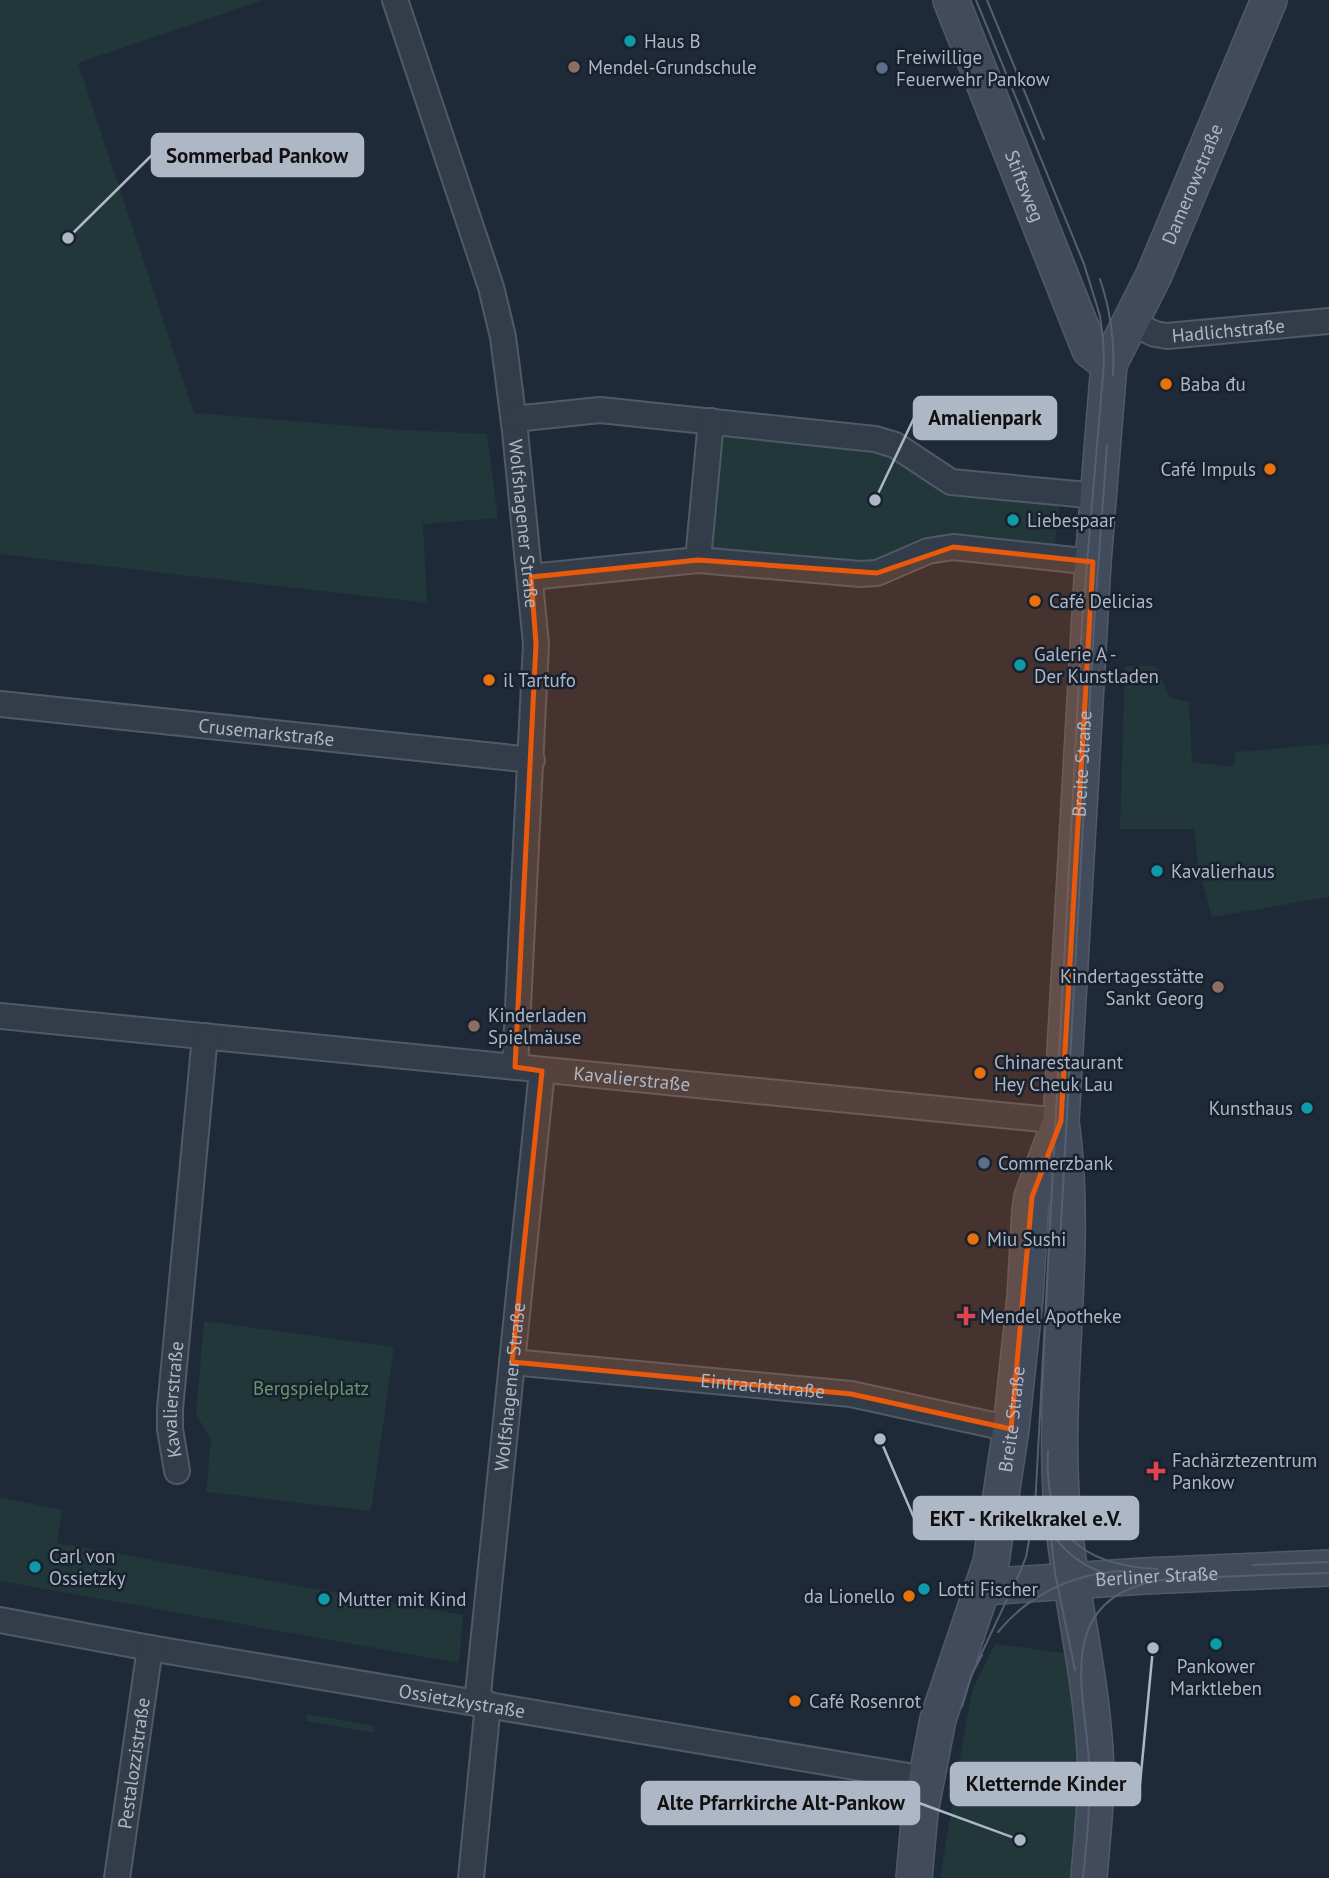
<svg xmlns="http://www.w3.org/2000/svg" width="1329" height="1878" font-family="'PT Sans',sans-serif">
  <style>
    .green { fill: #21373a }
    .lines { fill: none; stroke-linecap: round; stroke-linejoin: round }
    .street-casing { stroke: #505a67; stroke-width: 28 }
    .secondary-casing { stroke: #505a67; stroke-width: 38 }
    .street { stroke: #333c49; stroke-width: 24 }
    .secondary { stroke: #414b5c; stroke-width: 35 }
    .tram { stroke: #546070; stroke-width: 2 }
    .marked { fill: #e8590c; fill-opacity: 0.2; stroke: #e8590c; stroke-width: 5; stroke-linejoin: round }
    .culture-dot { fill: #0f9aa8; stroke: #18212d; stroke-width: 2.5 }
    .education-dot { fill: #8d6e63; stroke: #18212d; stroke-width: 2.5 }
    .service-dot { fill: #5c6f8a; stroke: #18212d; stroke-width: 2.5 }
    .food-dot { fill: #e8710a; stroke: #18212d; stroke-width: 2.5 }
    .health-dot { fill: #e0444e; stroke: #18212d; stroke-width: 2.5 }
    .labels { text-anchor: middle; stroke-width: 5; stroke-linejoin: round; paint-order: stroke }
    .poi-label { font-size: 19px; fill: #adb7c6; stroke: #18212d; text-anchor: start }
    .street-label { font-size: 19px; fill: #adb7c6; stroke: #18212d }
    .park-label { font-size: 19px; fill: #64976f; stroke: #18212d }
    .leader { fill: none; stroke: #adb7c6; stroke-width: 2.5 }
    .callout-dot { fill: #adb7c6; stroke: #18212d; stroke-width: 2.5 }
    .callout { fill: #adb7c6; stroke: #adb7c6; stroke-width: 2.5 }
    .callout-label { font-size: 21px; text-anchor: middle; font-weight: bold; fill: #111 }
  </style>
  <rect width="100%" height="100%" fill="#1f2a39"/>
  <g class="green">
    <path d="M 0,0 L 263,0 L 78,63 L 194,413 L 388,429 L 487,434 L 498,518 L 423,524 L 427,603 L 0,554 Z"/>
    <path d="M 722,433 L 875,446 L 1060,502 L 1055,545 C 1016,541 974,531 936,538 C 911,543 889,558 864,563 L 712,550 Z"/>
    <path d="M 1125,666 L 1156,666 L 1169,697 L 1189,702 L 1192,762 L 1233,767 L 1236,752 L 1329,744 L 1329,897 L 1212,917 L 1198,865 L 1194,829 L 1120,829 Z"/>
    <path d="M 204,1321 L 394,1347 L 371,1511 L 206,1492 L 211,1440 L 196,1414 Z"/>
    <path d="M 0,1497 L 62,1510 L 57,1543 L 463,1615 L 459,1663 L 0,1581 Z"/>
    <path d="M 995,1644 L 1064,1653 L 1078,1736 L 1079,1783 L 1072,1878 L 940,1878 L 969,1706 L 973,1688 Z"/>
    <path d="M 307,1714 L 375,1726 L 374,1733 L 306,1721 Z"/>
  </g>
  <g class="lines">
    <defs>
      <g id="street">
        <path id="s1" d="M 395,0 L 491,287 L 503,337 L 515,431 L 536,644 L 515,1067"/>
        <path id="s2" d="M 1131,323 L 1155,334 L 1167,336 L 1329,321"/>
        <path d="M 514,419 L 600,410 L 875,439 L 895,445 L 951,482 L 1098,496"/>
        <path d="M 698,560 L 711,421"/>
        <path d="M 531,577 L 698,560 L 860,574 L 877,573 L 928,551 L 953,547 L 1093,562"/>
        <path id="s3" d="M 0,704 L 532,760"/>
        <path id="s4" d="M 0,1016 L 1061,1121"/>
        <path id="s5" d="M 512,1362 L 851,1394 L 1011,1429"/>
        <path id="s6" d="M 177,1471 L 170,1429 L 170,1409 L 205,1036"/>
        <path id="s7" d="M 0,1620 L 150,1648 L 926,1779"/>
        <path id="s8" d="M 477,1703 L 542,1071"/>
        <path id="s9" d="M 117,1878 L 150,1648"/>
        <path d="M 471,1878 L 488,1704"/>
      </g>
      <g id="secondary">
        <path id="s10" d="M 951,0 L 1086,340 L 1090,350 L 1109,364"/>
        <path id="s11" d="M 984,1587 L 1144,1576 L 1329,1568"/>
        <path id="s12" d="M 914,1878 L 920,1812 L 938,1719 L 991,1562 L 1011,1429 L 1025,1298 L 1030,1211 L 1032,1197 L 1058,1128"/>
        <path id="s13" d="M 1089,1878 C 1092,1836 1098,1793 1095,1751 C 1090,1664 1066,1579 1061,1493 C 1054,1369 1078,1244 1061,1121 L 1093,562 L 1109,364 L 1154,275 L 1269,0"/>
      </g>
    </defs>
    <use href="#street" class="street-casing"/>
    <use href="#secondary" class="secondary-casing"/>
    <use href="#street" class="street"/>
    <use href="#secondary" class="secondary"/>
    <g class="tram">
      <path d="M 976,0 L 1084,264 L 1100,316 L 1103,339 L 1104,363 L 1082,623 L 1035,1508 L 1026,1557 L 1020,1572 L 977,1663"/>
      <path d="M 987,0 L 1044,139"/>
      <path d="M 1100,279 C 1111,312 1115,341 1113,375"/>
      <path d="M 1060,1242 L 1094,624 L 1107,445"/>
      <path d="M 1048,1451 C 1044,1532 1078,1565 1157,1569"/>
      <path d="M 1047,1501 L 1055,1573 L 1075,1670"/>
      <path d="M 1050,1528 C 1061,1551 1082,1565 1105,1574"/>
      <path d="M 1253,1565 L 1329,1562"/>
      <path d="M 998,1632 C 1029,1594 1075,1573 1123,1571"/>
      <path d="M 962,1707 L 971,1676 L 982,1655"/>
      <path d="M 1083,1878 C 1087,1839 1091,1800 1089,1761 C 1085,1695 1056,1609 1143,1584 C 1167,1577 1193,1578 1217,1577 C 1255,1575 1292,1574 1329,1573"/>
    </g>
  </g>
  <path class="marked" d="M 953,547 L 1093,562 L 1061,1121 L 1032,1197 L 1011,1429 L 851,1394 L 512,1362 L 542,1071 L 515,1067 L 536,644 L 531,577 L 698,560 L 877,573 Z"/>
  <g class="culture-dot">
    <circle cx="630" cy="41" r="7"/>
    <circle cx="1013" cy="520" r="7"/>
    <circle cx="1020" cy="665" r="7"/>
    <circle cx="1157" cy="871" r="7"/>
    <circle cx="1307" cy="1108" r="7"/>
    <circle cx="35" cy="1567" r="7"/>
    <circle cx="924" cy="1589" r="7"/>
    <circle cx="324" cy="1599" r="7"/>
    <circle cx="1216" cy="1644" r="7"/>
  </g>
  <g class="education-dot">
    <circle cx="574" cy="67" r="7"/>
    <circle cx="1218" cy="987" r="7"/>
    <circle cx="474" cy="1026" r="7"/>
  </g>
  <g class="service-dot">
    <circle cx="882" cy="68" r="7"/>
    <circle cx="984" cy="1163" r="7"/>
  </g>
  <g class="food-dot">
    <circle cx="1166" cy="384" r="7"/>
    <circle cx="1270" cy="469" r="7"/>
    <circle cx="1035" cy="601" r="7"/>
    <circle cx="489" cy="680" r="7"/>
    <circle cx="980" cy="1073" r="7"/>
    <circle cx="973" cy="1239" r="7"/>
    <circle cx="909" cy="1596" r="7"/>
    <circle cx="795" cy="1701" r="7"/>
  </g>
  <g class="health-dot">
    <path d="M962.5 1305.5h7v7h7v7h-7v7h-7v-7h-7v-7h7z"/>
    <path d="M1152.5 1460.5h7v7h7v7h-7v7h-7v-7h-7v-7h7z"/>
  </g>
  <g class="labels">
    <g class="poi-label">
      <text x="644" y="48">Haus B</text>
      <text x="896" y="64">Freiwillige<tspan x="896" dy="22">Feuerwehr Pankow</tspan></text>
      <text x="588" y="74">Mendel-Grundschule</text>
      <text x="1180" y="391">Baba đu</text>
      <text x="1256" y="476" text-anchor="end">Café Impuls</text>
      <text x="1027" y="527">Liebespaar</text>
      <text x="1049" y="608">Café Delicias</text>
      <text x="1034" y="661">Galerie A -<tspan x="1034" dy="22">Der Kunstladen</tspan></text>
      <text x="503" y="687">il Tartufo</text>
      <text x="1171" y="878">Kavalierhaus</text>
      <text x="1204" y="983" text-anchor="end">Kindertagesstätte<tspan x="1204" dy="22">Sankt Georg</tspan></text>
      <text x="488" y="1022">Kinderladen<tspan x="488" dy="22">Spielmäuse</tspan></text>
      <text x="994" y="1069">Chinarestaurant<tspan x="994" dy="22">Hey Cheuk Lau</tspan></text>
      <text x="1293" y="1115" text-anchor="end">Kunsthaus</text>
      <text x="998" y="1170">Commerzbank</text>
      <text x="987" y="1246">Miu Sushi</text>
      <text x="980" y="1323">Mendel Apotheke</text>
      <text x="1172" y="1467">Fachärztezentrum<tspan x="1172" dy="22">Pankow</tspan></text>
      <text x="49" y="1563">Carl von<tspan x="49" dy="22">Ossietzky</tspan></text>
      <text x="938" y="1596">Lotti Fischer</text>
      <text x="895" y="1603" text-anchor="end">da Lionello</text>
      <text x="338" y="1606">Mutter mit Kind</text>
      <text x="1216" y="1673" text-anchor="middle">Pankower<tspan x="1216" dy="22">Marktleben</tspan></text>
      <text x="809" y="1708">Café Rosenrot</text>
    </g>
    <g class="street-label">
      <text dy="7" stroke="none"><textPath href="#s13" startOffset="1717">Damerowstraße</textPath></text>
      <text dy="7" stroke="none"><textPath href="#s10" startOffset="200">Stiftsweg</textPath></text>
      <text dy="7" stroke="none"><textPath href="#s2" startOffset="100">Hadlichstraße</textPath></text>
      <text dy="7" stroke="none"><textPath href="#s1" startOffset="542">Wolfshagener Straße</textPath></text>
      <text dy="7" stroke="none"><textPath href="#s3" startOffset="268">Crusemarkstraße</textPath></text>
      <text dy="7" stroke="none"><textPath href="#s13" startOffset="1118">Breite Straße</textPath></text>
      <text dy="7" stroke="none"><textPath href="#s4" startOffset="635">Kavalierstraße</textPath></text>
      <text dy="7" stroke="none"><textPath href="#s5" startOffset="252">Eintrachtstraße</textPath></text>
      <text dy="7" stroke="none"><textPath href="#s8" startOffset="318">Wolfshagener Straße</textPath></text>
      <text dy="7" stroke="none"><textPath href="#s6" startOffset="72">Kavalierstraße</textPath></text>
      <text dy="7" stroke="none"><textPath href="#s12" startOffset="471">Breite Straße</textPath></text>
      <text dy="7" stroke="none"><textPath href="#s11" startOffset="173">Berliner Straße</textPath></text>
      <text dy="7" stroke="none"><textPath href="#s7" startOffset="469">Ossietzkystraße</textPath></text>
      <text dy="7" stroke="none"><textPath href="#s9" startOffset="116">Pestalozzistraße</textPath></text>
    </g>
    <g class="park-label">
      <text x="311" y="1395">Bergspielplatz</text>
    </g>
  </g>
  <path class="leader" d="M68 238L152 155M875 500L914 418M880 1439L914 1518M1153 1648L1140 1784M1020 1840L919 1803"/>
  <g class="callout-dot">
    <circle cx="68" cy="238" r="7"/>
    <circle cx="875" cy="500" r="7"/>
    <circle cx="880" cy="1439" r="7"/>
    <circle cx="1153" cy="1648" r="7"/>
    <circle cx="1020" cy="1840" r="7"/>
  </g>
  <g class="callout">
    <rect x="152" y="134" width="211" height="42" rx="7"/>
    <rect x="914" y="397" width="142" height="42" rx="7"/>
    <rect x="914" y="1497" width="224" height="42" rx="7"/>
    <rect x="951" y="1763" width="189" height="42" rx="7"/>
    <rect x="642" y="1782" width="277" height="42" rx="7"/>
  </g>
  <g class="callout-label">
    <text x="257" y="163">Sommerbad Pankow</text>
    <text x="985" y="425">Amalienpark</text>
    <text x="1026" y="1526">EKT - Krikelkrakel e.V.</text>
    <text x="1046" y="1791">Kletternde Kinder</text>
    <text x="781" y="1810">Alte Pfarrkirche Alt-Pankow</text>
  </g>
</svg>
